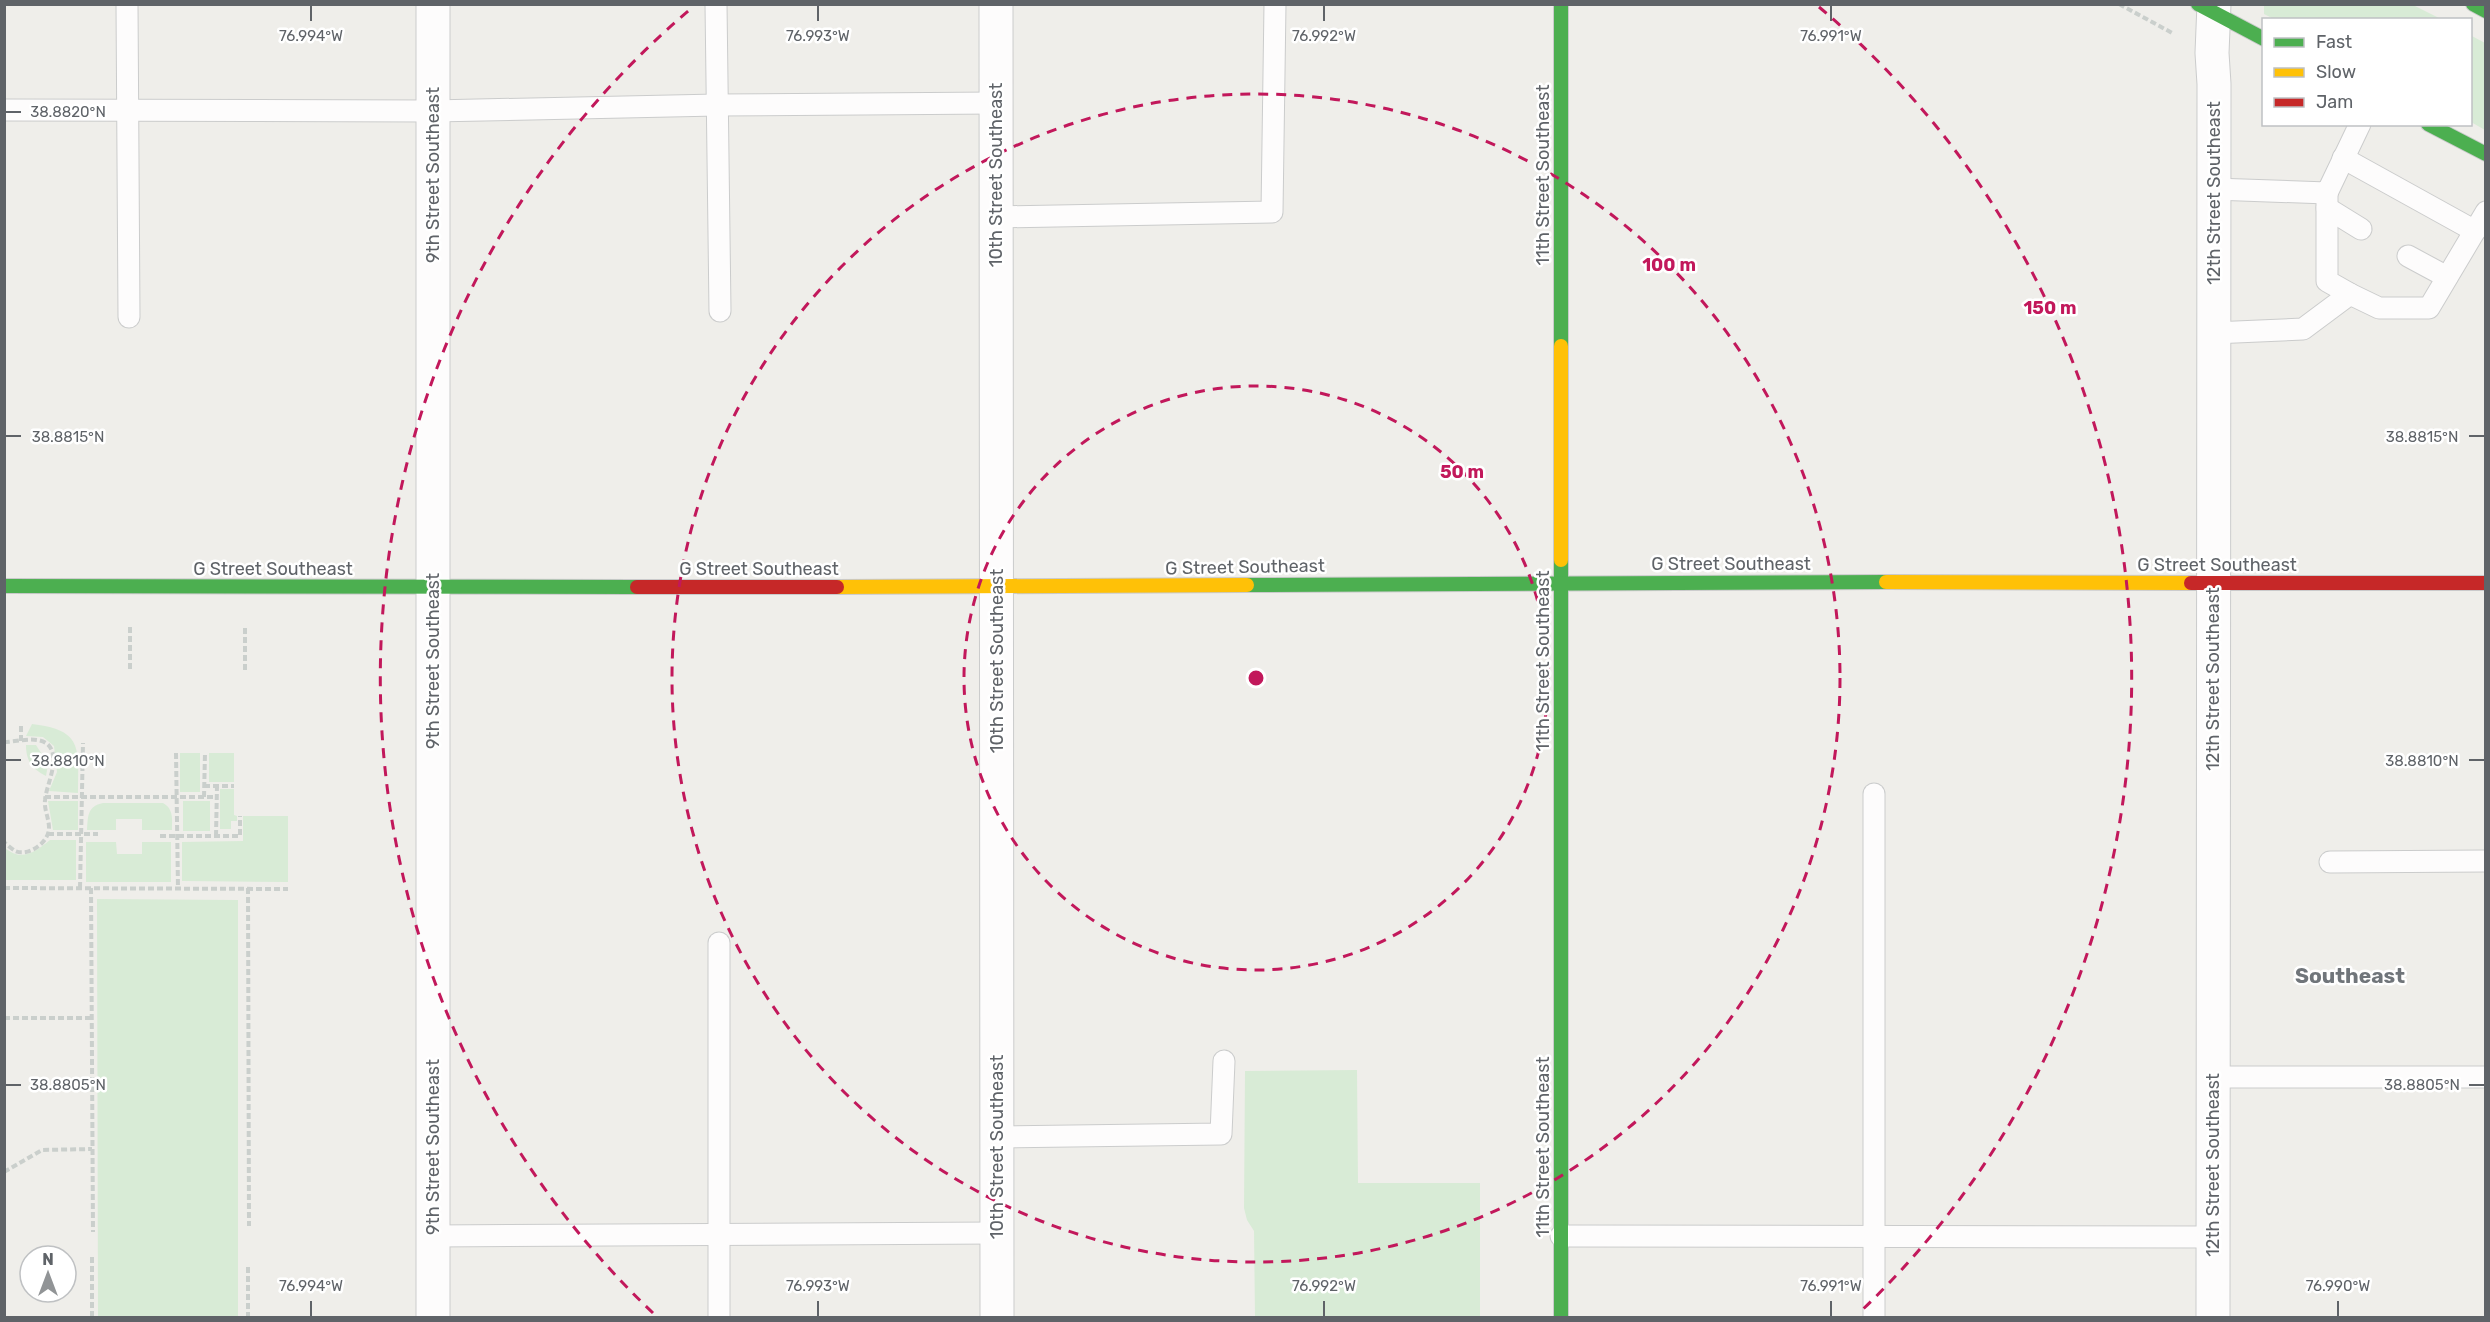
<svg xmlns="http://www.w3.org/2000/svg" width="2490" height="1322" font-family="Rubik,sans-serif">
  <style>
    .green { fill: #d8ebd6 }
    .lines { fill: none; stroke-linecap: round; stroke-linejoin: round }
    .lane-casing { stroke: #cbcccc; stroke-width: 23 }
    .street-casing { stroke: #cbcccc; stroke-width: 35 }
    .fast-casing { stroke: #cacacb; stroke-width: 16 }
    .slow-casing { stroke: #cacacb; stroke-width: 16 }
    .jam-casing { stroke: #cacacb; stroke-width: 16 }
    .path { stroke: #cacfcc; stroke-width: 4; stroke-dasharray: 6 3; stroke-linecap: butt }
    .lane { stroke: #fdfcfc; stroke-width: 21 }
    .street { stroke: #fdfcfc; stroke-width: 33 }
    .fast { stroke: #4caf50; stroke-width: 14 }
    .slow { stroke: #ffc107; stroke-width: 14 }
    .jam { stroke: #c62828; stroke-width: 14 }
    .ticks { fill: none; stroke: #5f6368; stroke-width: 2 }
    .ring { fill: none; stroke: #c2185b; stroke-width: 3; stroke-dasharray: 10 8 }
    .labels { text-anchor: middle; stroke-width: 5; stroke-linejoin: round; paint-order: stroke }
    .street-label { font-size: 18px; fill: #5f6368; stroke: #fff }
    .quarter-label { font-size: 21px; font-weight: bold; fill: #70757a; stroke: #fff }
    .ticks-label { font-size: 15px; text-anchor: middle; fill: #5f6368; stroke: #fff; stroke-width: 5; stroke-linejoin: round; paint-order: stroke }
    .centre { fill: #c2185b; stroke: #fff; stroke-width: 3 }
    .ring-label { font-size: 18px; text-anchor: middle; font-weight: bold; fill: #c2185b; stroke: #fff; stroke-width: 5; stroke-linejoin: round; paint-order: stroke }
  </style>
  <rect width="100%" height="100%" fill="#efeeea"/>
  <g class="green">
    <path d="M 2264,5 L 2413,5 L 2441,19 L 2274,19 L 2264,14 Z"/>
    <path d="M 2470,35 L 2485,43 L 2485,130 L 2471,122 Z"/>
    <path d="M 32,724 C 84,730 78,749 78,793 L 49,791 L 57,772 L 54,746 L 43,737 L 26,736 Z"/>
    <path d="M 26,745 L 36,745 L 48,764 L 46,776 C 32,769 26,761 26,745 Z"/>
    <rect x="180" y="753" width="20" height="39"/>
    <rect x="209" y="753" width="25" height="29"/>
    <path d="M 220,789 L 234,789 L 234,815 L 237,816 L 237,821 L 231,821 L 231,829 L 220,829 Z"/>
    <path d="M 48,801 L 78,801 L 78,830 L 53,830 Z"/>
    <rect x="183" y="801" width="27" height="30"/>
    <path d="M 103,803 L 163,803 C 174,809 172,820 172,830 L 142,830 L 142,819 L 116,819 L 116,830 L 87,830 C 88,817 87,806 103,803 Z"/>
    <path d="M 243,816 L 288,816 L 288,882 L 182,881 L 182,842 L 243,841 Z"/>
    <path d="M 50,840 L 76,840 L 76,880 L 5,880 L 5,848 C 22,862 35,852 50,840 Z"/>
    <path d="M 86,842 L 116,842 L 117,854 L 142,854 L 142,842 L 171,842 L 171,882 L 86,882 Z"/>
    <path d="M 97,899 L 238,900 L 238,1317 L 98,1317 Z"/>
    <path d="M 1357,1070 L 1358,1183 L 1480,1183 L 1480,1317 L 1255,1317 L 1254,1231 L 1247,1220 L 1244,1208 L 1245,1071 Z"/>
  </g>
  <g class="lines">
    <defs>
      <g id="lane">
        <path d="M 127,4 L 129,317"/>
        <path d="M 716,4 L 720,311"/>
        <path d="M 4,110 L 433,111 L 717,105 L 995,103"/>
        <path d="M 2343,158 L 2475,231"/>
        <path d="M 2214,189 L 2327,193 L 2360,124"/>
        <path d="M 2327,193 L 2327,281 L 2350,294"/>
        <path d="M 2327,208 L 2361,229"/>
        <path d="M 996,217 L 1272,212 L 1275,4"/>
        <path d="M 2408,256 L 2447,277"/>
        <path d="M 2213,333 L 2303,329 L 2350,294 L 2379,308 L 2429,308 L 2486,212"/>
        <path d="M 1874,794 L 1874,1318"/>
        <path d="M 2330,862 L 2486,861"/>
        <path d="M 719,943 L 719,1318"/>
        <path d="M 2213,1077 L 2486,1077"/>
        <path d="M 997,1137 L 1221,1134 L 1224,1061"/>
        <path d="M 433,1236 L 997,1233"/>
        <path d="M 1561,1236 L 2213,1237"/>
      </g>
      <g id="street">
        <path d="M 433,4 L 433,1318"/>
        <path d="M 996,4 L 997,1318"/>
        <path d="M 2213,1318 L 2214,84 L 2212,53 L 2214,4"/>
      </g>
      <g id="fast">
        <path d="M 1561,4 L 1561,346"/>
        <path d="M 2198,4 L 2264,39"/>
        <path d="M 2473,4 L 2486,11"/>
        <path d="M 2428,124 L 2486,154"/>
        <path d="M 1561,560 L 1561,1318"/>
        <path d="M 1247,585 L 1886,582"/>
        <path d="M 4,586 L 637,587"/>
      </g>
      <g id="slow">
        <path d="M 1561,346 L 1561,560"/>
        <path d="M 1886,582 L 2191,583"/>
        <path d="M 837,587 L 1247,585"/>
      </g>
      <g id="jam">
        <path d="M 2191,583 L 2486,583"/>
        <path d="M 637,587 L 837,587"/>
      </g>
    </defs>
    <use href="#lane" class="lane-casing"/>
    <use href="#street" class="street-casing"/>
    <use href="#fast" class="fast-casing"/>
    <use href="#slow" class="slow-casing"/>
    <use href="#jam" class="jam-casing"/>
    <g class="path">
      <path d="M 2119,4 L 2174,34"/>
      <path d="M 130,627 L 130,670"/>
      <path d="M 245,670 L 245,627"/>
      <path d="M 21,741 L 21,724"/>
      <path d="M 4,742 C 16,742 35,736 46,743 C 63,755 46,785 45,800 C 44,810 49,818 49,828 C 49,842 29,857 15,851 C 12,849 7,845 4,842"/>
      <path d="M 176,753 L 178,888"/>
      <path d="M 204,786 L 234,786"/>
      <path d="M 45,797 L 217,797"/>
      <path d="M 204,797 L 205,753"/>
      <path d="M 48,834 L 98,834"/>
      <path d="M 160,836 L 240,836 L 240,816"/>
      <path d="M 216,836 L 217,786"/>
      <path d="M 4,888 L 288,889"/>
      <path d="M 80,888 L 83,743"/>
      <path d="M 91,888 L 93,1232"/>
      <path d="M 248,888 L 249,1226"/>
      <path d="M 4,1018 L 92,1018"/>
      <path d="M 4,1172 L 42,1150 L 92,1149"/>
      <path d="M 92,1257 L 92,1318"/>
      <path d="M 248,1318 L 248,1265"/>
    </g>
    <use href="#lane" class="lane"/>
    <use href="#street" class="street"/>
    <use href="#fast" class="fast"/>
    <use href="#slow" class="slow"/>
    <use href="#jam" class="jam"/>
  </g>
  <path class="ticks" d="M 311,6 L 311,21M 818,6 L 818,21M 1324,6 L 1324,21M 1831,6 L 1831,21M 6,112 L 21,112M 6,436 L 21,436M 2469,436 L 2484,436M 6,760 L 21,760M 2469,760 L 2484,760M 6,1085 L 21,1085M 2469,1085 L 2484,1085M 311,1301 L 311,1316M 818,1301 L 818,1316M 1324,1301 L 1324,1316M 1831,1301 L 1831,1316M 2338,1301 L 2338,1316"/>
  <g class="ring">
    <circle cx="1256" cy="678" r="292"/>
    <circle cx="1256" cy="678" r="584"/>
    <path d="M653 1313A876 876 0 0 1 693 7M1819 7A876 876 0 0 1 1859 1313"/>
  </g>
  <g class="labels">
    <g class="street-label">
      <text transform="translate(433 175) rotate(-90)" y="6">9th Street Southeast</text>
      <text transform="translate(996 175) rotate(-90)" y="6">10th Street Southeast</text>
      <text transform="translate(1543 175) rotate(-90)" y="6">11th Street Southeast</text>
      <text transform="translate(2214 193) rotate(-90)" y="6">12th Street Southeast</text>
      <text x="1731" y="570">G Street Southeast</text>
      <text x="2217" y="571">G Street Southeast</text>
      <text transform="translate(1245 567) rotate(-1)" y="6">G Street Southeast</text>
      <text x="273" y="575">G Street Southeast</text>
      <text x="759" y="575">G Street Southeast</text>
      <text transform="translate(433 661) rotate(-90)" y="6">9th Street Southeast</text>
      <text transform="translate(997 661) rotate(-90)" y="6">10th Street Southeast</text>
      <text transform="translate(1543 661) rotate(-90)" y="6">11th Street Southeast</text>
      <text transform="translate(2213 679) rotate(-90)" y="6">12th Street Southeast</text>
      <text transform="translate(433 1147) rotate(-90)" y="6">9th Street Southeast</text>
      <text transform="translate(997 1147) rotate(-90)" y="6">10th Street Southeast</text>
      <text transform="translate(1543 1147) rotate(-90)" y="6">11th Street Southeast</text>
      <text transform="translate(2213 1165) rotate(-90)" y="6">12th Street Southeast</text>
    </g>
    <g class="quarter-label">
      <text x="2350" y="983">Southeast</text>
    </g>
  </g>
  <g class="ticks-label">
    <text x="311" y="41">76.994°W</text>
    <text x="818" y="41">76.993°W</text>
    <text x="1324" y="41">76.992°W</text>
    <text x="1831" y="41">76.991°W</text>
    <text x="68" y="117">38.8820°N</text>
    <text x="68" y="442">38.8815°N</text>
    <text x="2422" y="442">38.8815°N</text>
    <text x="68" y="766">38.8810°N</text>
    <text x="2422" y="766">38.8810°N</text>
    <text x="68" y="1090">38.8805°N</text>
    <text x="2422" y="1090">38.8805°N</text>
    <text x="311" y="1291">76.994°W</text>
    <text x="818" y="1291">76.993°W</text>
    <text x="1324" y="1291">76.992°W</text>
    <text x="1831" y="1291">76.991°W</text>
    <text x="2338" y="1291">76.990°W</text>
  </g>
  <circle cx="1256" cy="678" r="9" class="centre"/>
  <g class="ring-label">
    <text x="1669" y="271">100 m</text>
    <text x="2050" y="314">150 m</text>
    <text x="1462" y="478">50 m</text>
  </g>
  <rect width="2490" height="1322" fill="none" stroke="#5f6368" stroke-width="12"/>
  <rect x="2262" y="18" width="210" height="108" fill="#ffffff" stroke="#bfc1c3" stroke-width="1.5"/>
  <rect x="2274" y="38" width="30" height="9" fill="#4caf50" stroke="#bfc1c3" stroke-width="1.5"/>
  <text x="2316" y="48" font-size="18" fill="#5f6368">Fast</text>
  <rect x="2274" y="68" width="30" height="9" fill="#ffc107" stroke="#bfc1c3" stroke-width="1.5"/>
  <text x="2316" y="78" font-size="18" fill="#5f6368">Slow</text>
  <rect x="2274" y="98" width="30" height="9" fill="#c62828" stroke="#bfc1c3" stroke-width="1.5"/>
  <text x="2316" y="108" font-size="18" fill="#5f6368">Jam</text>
  <g transform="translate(48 1274)"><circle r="28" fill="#ffffff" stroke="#bfc1c3" stroke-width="1.5"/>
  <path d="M0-4.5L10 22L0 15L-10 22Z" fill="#919496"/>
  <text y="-9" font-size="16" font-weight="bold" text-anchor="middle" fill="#5f6368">N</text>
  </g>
</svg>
